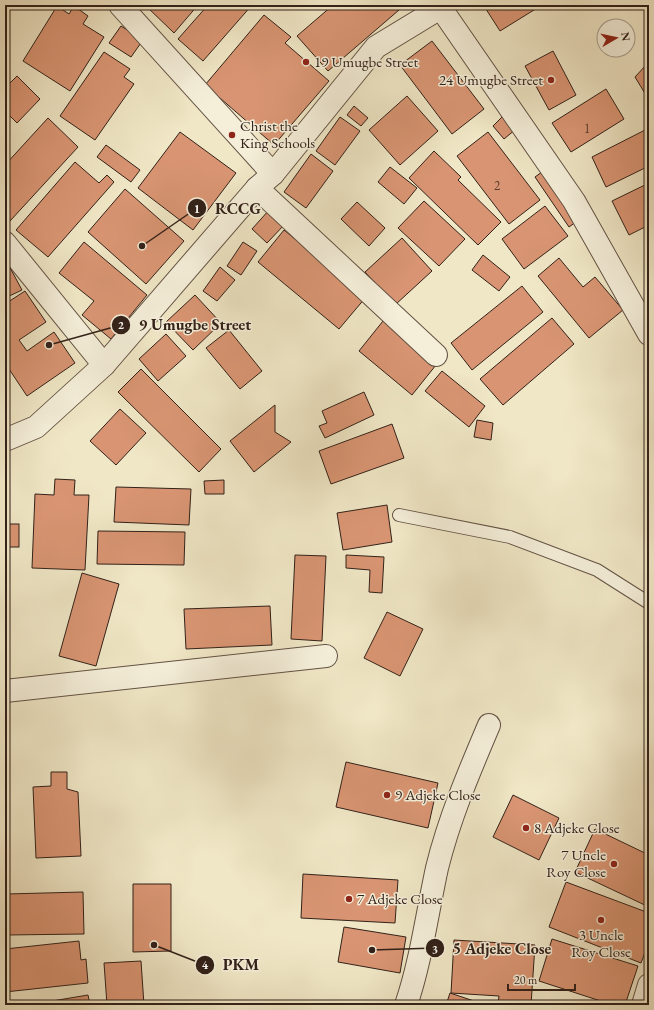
<svg xmlns="http://www.w3.org/2000/svg" width="654" height="1010" font-family="'EB Garamond',serif">
  <style>
    .building { fill: #d99573; stroke: #322119 }
    .lines { fill: none; stroke-linecap: round; stroke-linejoin: round }
    .lane-casing { stroke: #625244; stroke-width: 14 }
    .street-casing { stroke: #625244; stroke-width: 24 }
    .lane { stroke: #f5efda; stroke-width: 12 }
    .street { stroke: #f5efda; stroke-width: 22 }
    .poi-dot { fill: #8f2418; stroke: #f5efda; stroke-width: 1.5 }
    .labels { text-anchor: middle; stroke-width: 3; stroke-linejoin: round; paint-order: stroke }
    .number-label { font-size: 13px; fill: #5c3e30 }
    .poi-label { font-size: 15px; fill: #322119; stroke: #f5efda; text-anchor: start }
    .leader { fill: none; stroke: #322119; stroke-width: 1.5 }
    .callout-dot { fill: #322119; stroke: #f5efda; stroke-width: 1.5 }
    .mark-label { font-size: 12px; text-anchor: middle; font-weight: bold; fill: #fff }
    .callout-label { font-size: 16px; text-anchor: middle; font-weight: bold; fill: #322119; stroke: #f5efda; stroke-width: 3; stroke-linejoin: round; paint-order: stroke }
  </style>
  <rect width="100%" height="100%" fill="#f0e7c6"/>
  <filter id="stains"><feTurbulence type="fractalNoise" baseFrequency=".005" numOctaves="4"/><feColorMatrix values="0 0 0 0 .2 0 0 0 0 .09 0 0 0 0 .02 0 0 0 .5 -.17"/></filter>
  <radialGradient id="worn" r=".72"><stop offset=".6" stop-color="#630" stop-opacity="0"/><stop offset="1" stop-color="#630" stop-opacity=".3"/></radialGradient>
  <g class="building">
    <path d="M 145,5 L 198,5 L 174,33 Z"/>
    <path d="M 208,5 L 252,5 L 203,61 L 178,39 Z"/>
    <path d="M 333,5 L 395,5 L 399,10 L 328,71 L 297,36 Z"/>
    <path d="M 487,5 L 542,5 L 500,31 L 484,6 Z"/>
    <path d="M 57,6 L 69,14 L 74,6 L 88,16 L 83,24 L 104,37 L 70,91 L 23,61 Z"/>
    <path d="M 264,15 L 291,37 L 285,43 L 329,81 L 274,145 L 205,85 Z"/>
    <path d="M 121,26 L 143,40 L 131,57 L 109,43 Z"/>
    <path d="M 432,41 L 484,109 L 452,134 L 400,65 Z"/>
    <path d="M 553,51 L 576,95 L 549,110 L 525,66 Z"/>
    <path d="M 104,52 L 130,69 L 124,77 L 134,84 L 95,140 L 60,116 Z"/>
    <path d="M 647,64 L 649,69 L 649,100 L 635,77 Z"/>
    <path d="M 17,76 L 40,99 L 17,123 L 5,111 L 5,88 Z"/>
    <path d="M 606,89 L 624,119 L 571,152 L 552,123 Z"/>
    <path d="M 407,96 L 438,131 L 400,165 L 369,130 Z"/>
    <path d="M 354,106 L 368,118 L 361,126 L 347,115 Z"/>
    <path d="M 504,115 L 516,129 L 504,139 L 493,126 Z"/>
    <path d="M 340,117 L 360,131 L 335,165 L 316,151 Z"/>
    <path d="M 48,118 L 78,147 L 10,221 L 5,217 L 5,165 Z"/>
    <path d="M 649,128 L 649,166 L 606,187 L 592,157 Z"/>
    <path d="M 180,132 L 236,173 L 193,230 L 138,188 Z"/>
    <path d="M 488,132 L 540,200 L 509,224 L 457,156 Z"/>
    <path d="M 106,145 L 140,170 L 131,182 L 97,157 Z"/>
    <path d="M 434,151 L 461,177 L 458,180 L 501,222 L 478,245 L 409,178 Z"/>
    <path d="M 311,154 L 333,171 L 306,208 L 284,192 Z"/>
    <path d="M 75,162 L 99,183 L 107,175 L 114,182 L 48,257 L 16,230 Z"/>
    <path d="M 390,167 L 417,188 L 404,204 L 378,182 Z"/>
    <path d="M 546,169 L 580,219 L 569,227 L 535,177 Z"/>
    <path d="M 649,183 L 649,225 L 629,235 L 612,201 Z"/>
    <path d="M 125,189 L 184,241 L 146,284 L 88,232 Z"/>
    <path d="M 424,201 L 465,239 L 439,266 L 398,228 Z"/>
    <path d="M 357,202 L 385,228 L 369,246 L 341,219 Z"/>
    <path d="M 545,206 L 568,236 L 524,269 L 502,239 Z"/>
    <path d="M 270,209 L 285,224 L 267,243 L 252,229 Z"/>
    <path d="M 284,230 L 366,297 L 339,329 L 258,262 Z"/>
    <path d="M 402,238 L 432,271 L 395,305 L 365,272 Z"/>
    <path d="M 84,242 L 147,295 L 111,339 L 82,315 L 94,301 L 59,273 Z"/>
    <path d="M 243,242 L 257,251 L 241,275 L 227,266 Z"/>
    <path d="M 483,255 L 510,277 L 499,291 L 472,270 Z"/>
    <path d="M 559,258 L 583,287 L 595,277 L 623,310 L 589,338 L 538,276 Z"/>
    <path d="M 8,264 L 22,290 L 5,298 L 5,266 Z"/>
    <path d="M 220,267 L 235,280 L 217,301 L 203,291 Z"/>
    <path d="M 522,286 L 543,312 L 472,370 L 451,343 Z"/>
    <path d="M 25,291 L 46,322 L 19,340 L 27,351 L 54,332 L 75,363 L 27,396 L 5,363 L 5,304 Z"/>
    <path d="M 195,295 L 221,323 L 193,350 L 166,322 Z"/>
    <path d="M 552,318 L 574,344 L 503,405 L 480,379 Z"/>
    <path d="M 383,321 L 436,365 L 412,395 L 359,351 Z"/>
    <path d="M 229,330 L 262,371 L 240,389 L 206,348 Z"/>
    <path d="M 166,334 L 186,356 L 158,381 L 139,359 Z"/>
    <path d="M 141,369 L 221,449 L 199,472 L 118,392 Z"/>
    <path d="M 442,371 L 485,406 L 469,427 L 425,391 Z"/>
    <path d="M 364,392 L 374,415 L 325,438 L 319,426 L 327,423 L 322,411 Z"/>
    <path d="M 275,405 L 275,432 L 291,442 L 254,472 L 230,441 Z"/>
    <path d="M 120,409 L 146,433 L 116,465 L 90,441 Z"/>
    <path d="M 477,420 L 493,423 L 491,440 L 474,437 Z"/>
    <path d="M 392,424 L 404,458 L 331,484 L 319,451 Z"/>
    <path d="M 55,479 L 75,480 L 74,495 L 89,495 L 85,570 L 32,568 L 35,494 L 54,495 Z"/>
    <path d="M 224,480 L 224,494 L 205,494 L 204,481 Z"/>
    <path d="M 116,487 L 191,489 L 189,525 L 114,522 Z"/>
    <path d="M 387,505 L 392,542 L 343,550 L 337,513 Z"/>
    <rect x="6" y="524" width="13" height="23"/>
    <path d="M 98,531 L 185,532 L 184,565 L 97,564 Z"/>
    <path d="M 295,555 L 326,556 L 322,641 L 291,639 Z"/>
    <path d="M 346,555 L 384,557 L 382,593 L 369,592 L 370,570 L 346,568 Z"/>
    <path d="M 82,573 L 119,584 L 96,666 L 59,656 Z"/>
    <path d="M 270,606 L 272,645 L 186,649 L 184,609 Z"/>
    <path d="M 387,612 L 423,629 L 400,676 L 364,658 Z"/>
    <path d="M 346,762 L 438,783 L 428,828 L 336,807 Z"/>
    <path d="M 51,772 L 67,772 L 67,789 L 78,792 L 81,856 L 36,858 L 33,787 L 51,786 Z"/>
    <path d="M 513,795 L 559,818 L 539,860 L 493,837 Z"/>
    <path d="M 595,829 L 649,855 L 649,907 L 575,872 Z"/>
    <path d="M 303,874 L 398,880 L 395,923 L 301,918 Z"/>
    <path d="M 566,882 L 649,913 L 649,942 L 641,963 L 549,927 Z"/>
    <path d="M 133,884 L 171,884 L 171,951 L 133,952 Z"/>
    <path d="M 83,892 L 84,934 L 7,935 L 6,894 Z"/>
    <path d="M 344,927 L 406,937 L 400,973 L 338,962 Z"/>
    <path d="M 552,939 L 638,966 L 625,1005 L 613,1005 L 539,981 Z"/>
    <path d="M 454,940 L 535,945 L 531,1005 L 498,1004 L 499,996 L 451,993 Z"/>
    <path d="M 79,941 L 81,960 L 86,959 L 88,983 L 5,992 L 5,949 Z"/>
    <path d="M 141,961 L 144,1005 L 107,1005 L 104,963 Z"/>
    <path d="M 450,993 L 486,1005 L 446,1005 Z"/>
    <path d="M 88,995 L 90,1005 L 28,1005 Z"/>
  </g>
  <g class="lines">
    <defs>
      <path id="lane" d="M 399,515 L 510,537 L 597,570 L 649,603"/>
      <g id="street">
        <path d="M 120,5 L 273,174"/>
        <path d="M 440,7 L 574,201 L 649,334"/>
        <path d="M 257,188 L 436,355"/>
        <path d="M 5,243 L 104,365"/>
        <path d="M 5,440 L 36,427 L 104,365 L 257,188 L 273,174 L 376,47 L 445,5"/>
        <path d="M 5,691 L 326,656"/>
        <path d="M 406,1005 C 421,961 427,914 437,868 C 449,819 469,772 489,725"/>
        <path d="M 643,1005 L 649,985"/>
      </g>
    </defs>
    <use href="#lane" class="lane-casing"/>
    <use href="#street" class="street-casing"/>
    <use href="#lane" class="lane"/>
    <use href="#street" class="street"/>
  </g>
  <g class="poi-dot">
    <circle cx="306" cy="62" r="4"/>
    <circle cx="551" cy="80" r="4"/>
    <circle cx="232" cy="135" r="4"/>
    <circle cx="387" cy="795" r="4"/>
    <circle cx="526" cy="828" r="4"/>
    <circle cx="614" cy="864" r="4"/>
    <circle cx="349" cy="899" r="4"/>
    <circle cx="601" cy="920" r="4"/>
  </g>
  <g class="labels">
    <g class="number-label">
      <text x="587" y="133">1</text>
      <text x="497" y="190">2</text>
    </g>
    <g class="poi-label">
      <text x="314" y="67">19 Umugbe Street</text>
      <text x="543" y="85" text-anchor="end">24 Umugbe Street</text>
      <text x="240" y="131">Christ the<tspan x="240" dy="17">King Schools</tspan></text>
      <text x="395" y="800">9 Adjeke Close</text>
      <text x="534" y="833">8 Adjeke Close</text>
      <text x="606" y="860" text-anchor="end">7 Uncle<tspan x="606" dy="17">Roy Close</tspan></text>
      <text x="357" y="904">7 Adjeke Close</text>
      <text x="601" y="940" text-anchor="middle">3 Uncle<tspan x="601" dy="17">Roy Close</tspan></text>
    </g>
  </g>
  <path class="leader" d="M142 246L197 208M49 345L121 325M372 950L435 948M154 945L205 965"/>
  <g class="callout-dot">
    <circle cx="142" cy="246" r="4"/>
    <circle cx="49" cy="345" r="4"/>
    <circle cx="372" cy="950" r="4"/>
    <circle cx="154" cy="945" r="4"/>
    <circle cx="197" cy="208" r="10"/>
    <circle cx="121" cy="325" r="10"/>
    <circle cx="435" cy="948" r="10"/>
    <circle cx="205" cy="965" r="10"/>
  </g>
  <g class="mark-label">
    <text x="197" y="213">1</text>
    <text x="121" y="329">2</text>
    <text x="435" y="953">3</text>
    <text x="205" y="969">4</text>
  </g>
  <g class="callout-label">
    <text x="238" y="214">RCCG</text>
    <text x="195" y="330">9 Umugbe Street</text>
    <text x="502" y="954">5 Adjeke Close</text>
    <text x="241" y="970">PKM</text>
  </g>
  <rect width="654" height="1010" fill="none" stroke="#f0e7c6" stroke-width="20"/>
  <rect x="6" y="6" width="642" height="998" fill="none" stroke="#322119" stroke-width="2"/>
  <rect x="10" y="10" width="634" height="990" fill="none" stroke="#322119"/>
  <g transform="translate(616 38) rotate(81)"><circle r="19" fill="#f5efda" stroke="#a79d8d"/>
  <path d="M0-3L7 15L0 10L-7 15Z" fill="#8f2418"/>
  <text y="-6" font-size="11" font-weight="bold" text-anchor="middle" fill="#322119">N</text>
  </g>
  <path d="M508 984v6h67v-6" fill="none" stroke="#322119" stroke-width="2"/>
  <text x="514" y="984" font-size="12" fill="#322119" stroke="#f5efda" stroke-width="3" paint-order="stroke">20 m</text>
  <rect width="100%" height="100%" filter="url(#stains)"/>
  <rect width="100%" height="100%" fill="url(#worn)"/>
</svg>
